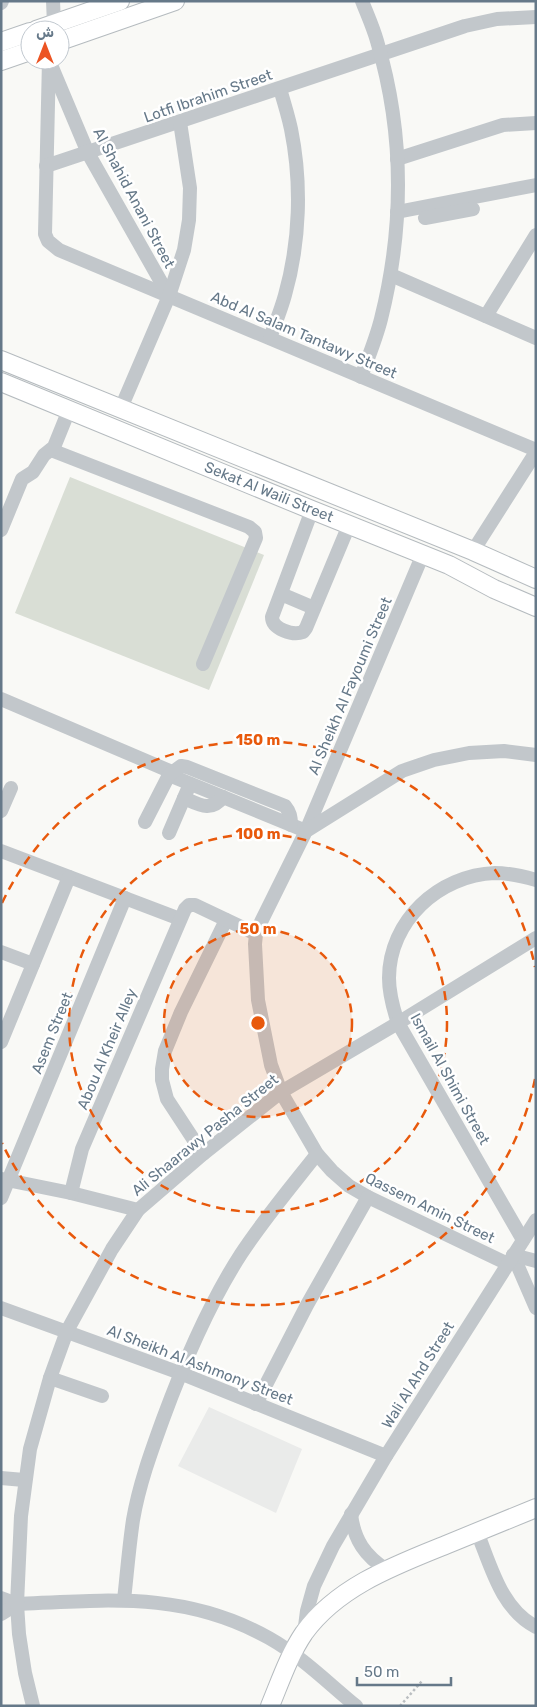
<svg xmlns="http://www.w3.org/2000/svg" width="537" height="1707" font-family="Rubik,'Noto Sans Arabic',sans-serif">
  <style>
    .built { fill: #eaebea }
    .green { fill: #d9ded5 }
    .lines { fill: none; stroke-linecap: round; stroke-linejoin: round }
    .major-casing { stroke: #b5bbbf; stroke-width: 20 }
    .path { stroke: #babec1; stroke-width: 2.5; stroke-dasharray: 2.5 2.5; stroke-linecap: butt }
    .minor { stroke: #c2c7cb; stroke-width: 14 }
    .major { stroke: #fff; stroke-width: 18 }
    .ring { fill: none; stroke: #e8590c; stroke-width: 2.5; stroke-dasharray: 9 6 }
    .labels { text-anchor: middle; stroke-width: 5; stroke-linejoin: round; paint-order: stroke }
    .street-label { font-size: 15px; fill: #667989; stroke: #fff }
    .centre { fill: #e8590c; stroke: #fff; stroke-width: 2.5 }
    .ring-label { font-size: 15px; text-anchor: middle; font-weight: bold; fill: #e8590c; stroke: #fff; stroke-width: 5; stroke-linejoin: round; paint-order: stroke }
  </style>
  <rect width="100%" height="100%" fill="#f9f9f6"/>
  <path class="built" d="M 209,1407 L 302,1449 L 276,1513 L 178,1466 Z"/>
  <path class="green" d="M 70,477 L 264,555 L 209,690 L 15,613 Z"/>
  <g class="lines">
    <defs>
      <g id="major">
        <path d="M 36,30 L 120,1"/>
        <path d="M 60,41 L 175,1"/>
        <path d="M 1,42 L 30,32"/>
        <path d="M 1,61 L 30,51"/>
        <path d="M 1,360 L 473,551 L 536,579"/>
        <path d="M 1,382 L 312,510 L 449,565 L 494,589 L 536,607"/>
        <path d="M 270,1706 C 280,1682 289,1655 304,1633 C 338,1586 396,1565 448,1544 C 477,1532 506,1520 536,1508"/>
      </g>
    </defs>
    <use href="#major" class="major-casing"/>
    <path class="path" d="M 400,1706 L 422,1681"/>
    <g class="minor">
      <path d="M 53,1 L 54,24"/>
      <path d="M 1,3 L 2,1"/>
      <path d="M 49,60 L 45,234 L 48,241 L 59,250 L 536,450"/>
      <path d="M 51,65 L 88,153 L 169,296"/>
      <path d="M 397,159 L 503,125 L 536,123"/>
      <path d="M 46,166 L 465,26 L 497,19 L 536,17"/>
      <path d="M 397,212 L 536,185"/>
      <path d="M 425,218 L 473,209"/>
      <path d="M 391,275 L 536,338"/>
      <path d="M 486,316 L 536,235"/>
      <path d="M 270,338 C 275,324 281,310 285,295 C 300,242 302,183 291,129 C 288,115 284,102 280,89"/>
      <path d="M 361,377 C 368,358 376,339 381,319 C 404,227 404,132 377,41 C 373,27 367,14 362,1"/>
      <path d="M 121,408 L 169,296 L 184,250 L 189,220 L 190,188 L 180,122"/>
      <path d="M 51,450 L 249,527 L 255,532 L 256,538 L 203,664"/>
      <path d="M 312,510 L 272,617 C 272,629 293,636 303,632 L 306,628 L 349,525"/>
      <path d="M 1,530 L 22,479 L 33,472 L 44,455 L 54,447 L 69,410"/>
      <path d="M 473,551 L 536,452"/>
      <path d="M 281,594 L 314,608"/>
      <path d="M 1,699 L 172,772"/>
      <path d="M 169,775 L 306,831 L 423,554"/>
      <path d="M 184,798 C 198,804 211,813 223,797"/>
      <path d="M 1,811 L 11,788"/>
      <path d="M 145,822 L 169,775 L 181,766 L 187,767 L 285,806 C 290,812 291,817 291,825"/>
      <path d="M 169,833 L 190,784"/>
      <path d="M 1,851 L 180,919"/>
      <path d="M 1,952 L 33,964"/>
      <path d="M 1,1042 L 69,877"/>
      <path d="M 203,1154 L 167,1099 L 162,1080 L 162,1069 L 165,1051 L 181,1012 L 226,920"/>
      <path d="M 2,1179 L 71,1193 L 138,1210"/>
      <path d="M 71,1193 L 82,1149 L 185,909 L 189,905 L 195,905 L 256,934"/>
      <path d="M 1,1198 L 125,898"/>
      <path d="M 523,1240 L 398,1023 C 393,1008 389,994 389,978 C 389,921 439,875 495,873 C 509,873 522,876 536,880"/>
      <path d="M 513,1255 L 536,1308"/>
      <path d="M 513,1255 L 536,1261"/>
      <path d="M 508,1264 L 368,1197 L 349,1186 L 332,1171 L 317,1154 L 281,1092 L 271,1065 L 258,1000 L 255,944 L 256,934 L 260,924 L 306,831 L 402,771 L 434,760 L 469,753 L 504,751 L 536,755"/>
      <path d="M 1,1308 L 180,1373 L 386,1456"/>
      <path d="M 50,1378 L 102,1396"/>
      <path d="M 256,1404 L 307,1305 L 368,1197"/>
      <path d="M 1,1478 L 24,1480"/>
      <path d="M 351,1514 C 354,1540 365,1556 387,1570"/>
      <path d="M 477,1532 C 491,1566 501,1609 536,1627"/>
      <path d="M 1,1598 L 17,1604 C 108,1600 185,1591 269,1638 C 301,1656 328,1683 356,1706"/>
      <path d="M 124,1600 C 127,1573 129,1547 133,1520 C 139,1485 151,1452 163,1419 C 184,1362 208,1305 241,1254 C 264,1219 291,1187 317,1154"/>
      <path d="M 1,1614 L 17,1604"/>
      <path d="M 304,1634 L 307,1611 L 314,1586 L 333,1546 L 386,1456 L 536,1220"/>
      <path d="M 33,1706 L 25,1673 L 19,1634 L 17,1604 L 21,1516 L 30,1449 L 50,1378 L 67,1331 L 112,1249 L 138,1210 L 203,1154 L 281,1092 L 398,1023 L 536,938"/>
    </g>
    <use href="#major" class="major"/>
  </g>
  <circle cx="258" cy="1023" r="94" fill="#e8590c" fill-opacity=".12"/>
  <g class="ring">
    <circle cx="258" cy="1023" r="94"/>
    <circle cx="258" cy="1023" r="189"/>
    <path d="M535 1079A283 283 0 0 1 2 1143M2 903A283 283 0 0 1 535 967"/>
  </g>
  <g class="labels">
    <g class="street-label">
      <text transform="translate(208 96) rotate(-19)" y="5">Lotfi Ibrahim Street</text>
      <text transform="translate(134 198) rotate(62)" y="5">Al Shahid Anani Street</text>
      <text transform="translate(304 335) rotate(23)" y="5">Abd Al Salam Tantawy Street</text>
      <text transform="translate(269 492) rotate(22)" y="5">Sekat Al Waili Street</text>
      <text transform="translate(350 686) rotate(-67)" y="5">Al Sheikh Al Fayoumi Street</text>
      <text transform="translate(52 1033) rotate(-68)" y="5">Asem Street</text>
      <text transform="translate(107 1049) rotate(-67)" y="5">Abou Al Kheir Alley</text>
      <text transform="translate(450 1079) rotate(61)" y="5">Ismail Al Shimi Street</text>
      <text transform="translate(205 1135) rotate(-39)" y="5">Ali Shaarawy Pasha Street</text>
      <text transform="translate(430 1208) rotate(26)" y="5">Qassem Amin Street</text>
      <text transform="translate(200 1365) rotate(21)" y="5">Al Sheikh Al Ashmony Street</text>
      <text transform="translate(418 1375) rotate(-58)" y="5">Wali Al Ahd Street</text>
    </g>
  </g>
  <circle cx="258" cy="1023" r="8" class="centre"/>
  <g class="ring-label">
    <text x="258" y="745">150 m</text>
    <text x="258" y="839">100 m</text>
    <text x="258" y="934">50 m</text>
  </g>
  <rect width="537" height="1707" fill="none" stroke="#667989" stroke-width="5"/>
  <g transform="translate(45 45)"><circle r="24" fill="#ffffff" stroke="#c2c9d0"/>
  <path d="M0-4L9 19L0 12L-9 19Z" fill="#ec5423"/>
  <text y="-8" font-size="14" font-weight="bold" text-anchor="middle" fill="#667989">ش</text>
  </g>
  <path d="M357 1677v8h94v-8" fill="none" stroke="#667989" stroke-width="2.5"/>
  <text x="364" y="1677" font-size="15" fill="#667989" stroke="#ffffff" stroke-width="4" paint-order="stroke">50 m</text>
</svg>
